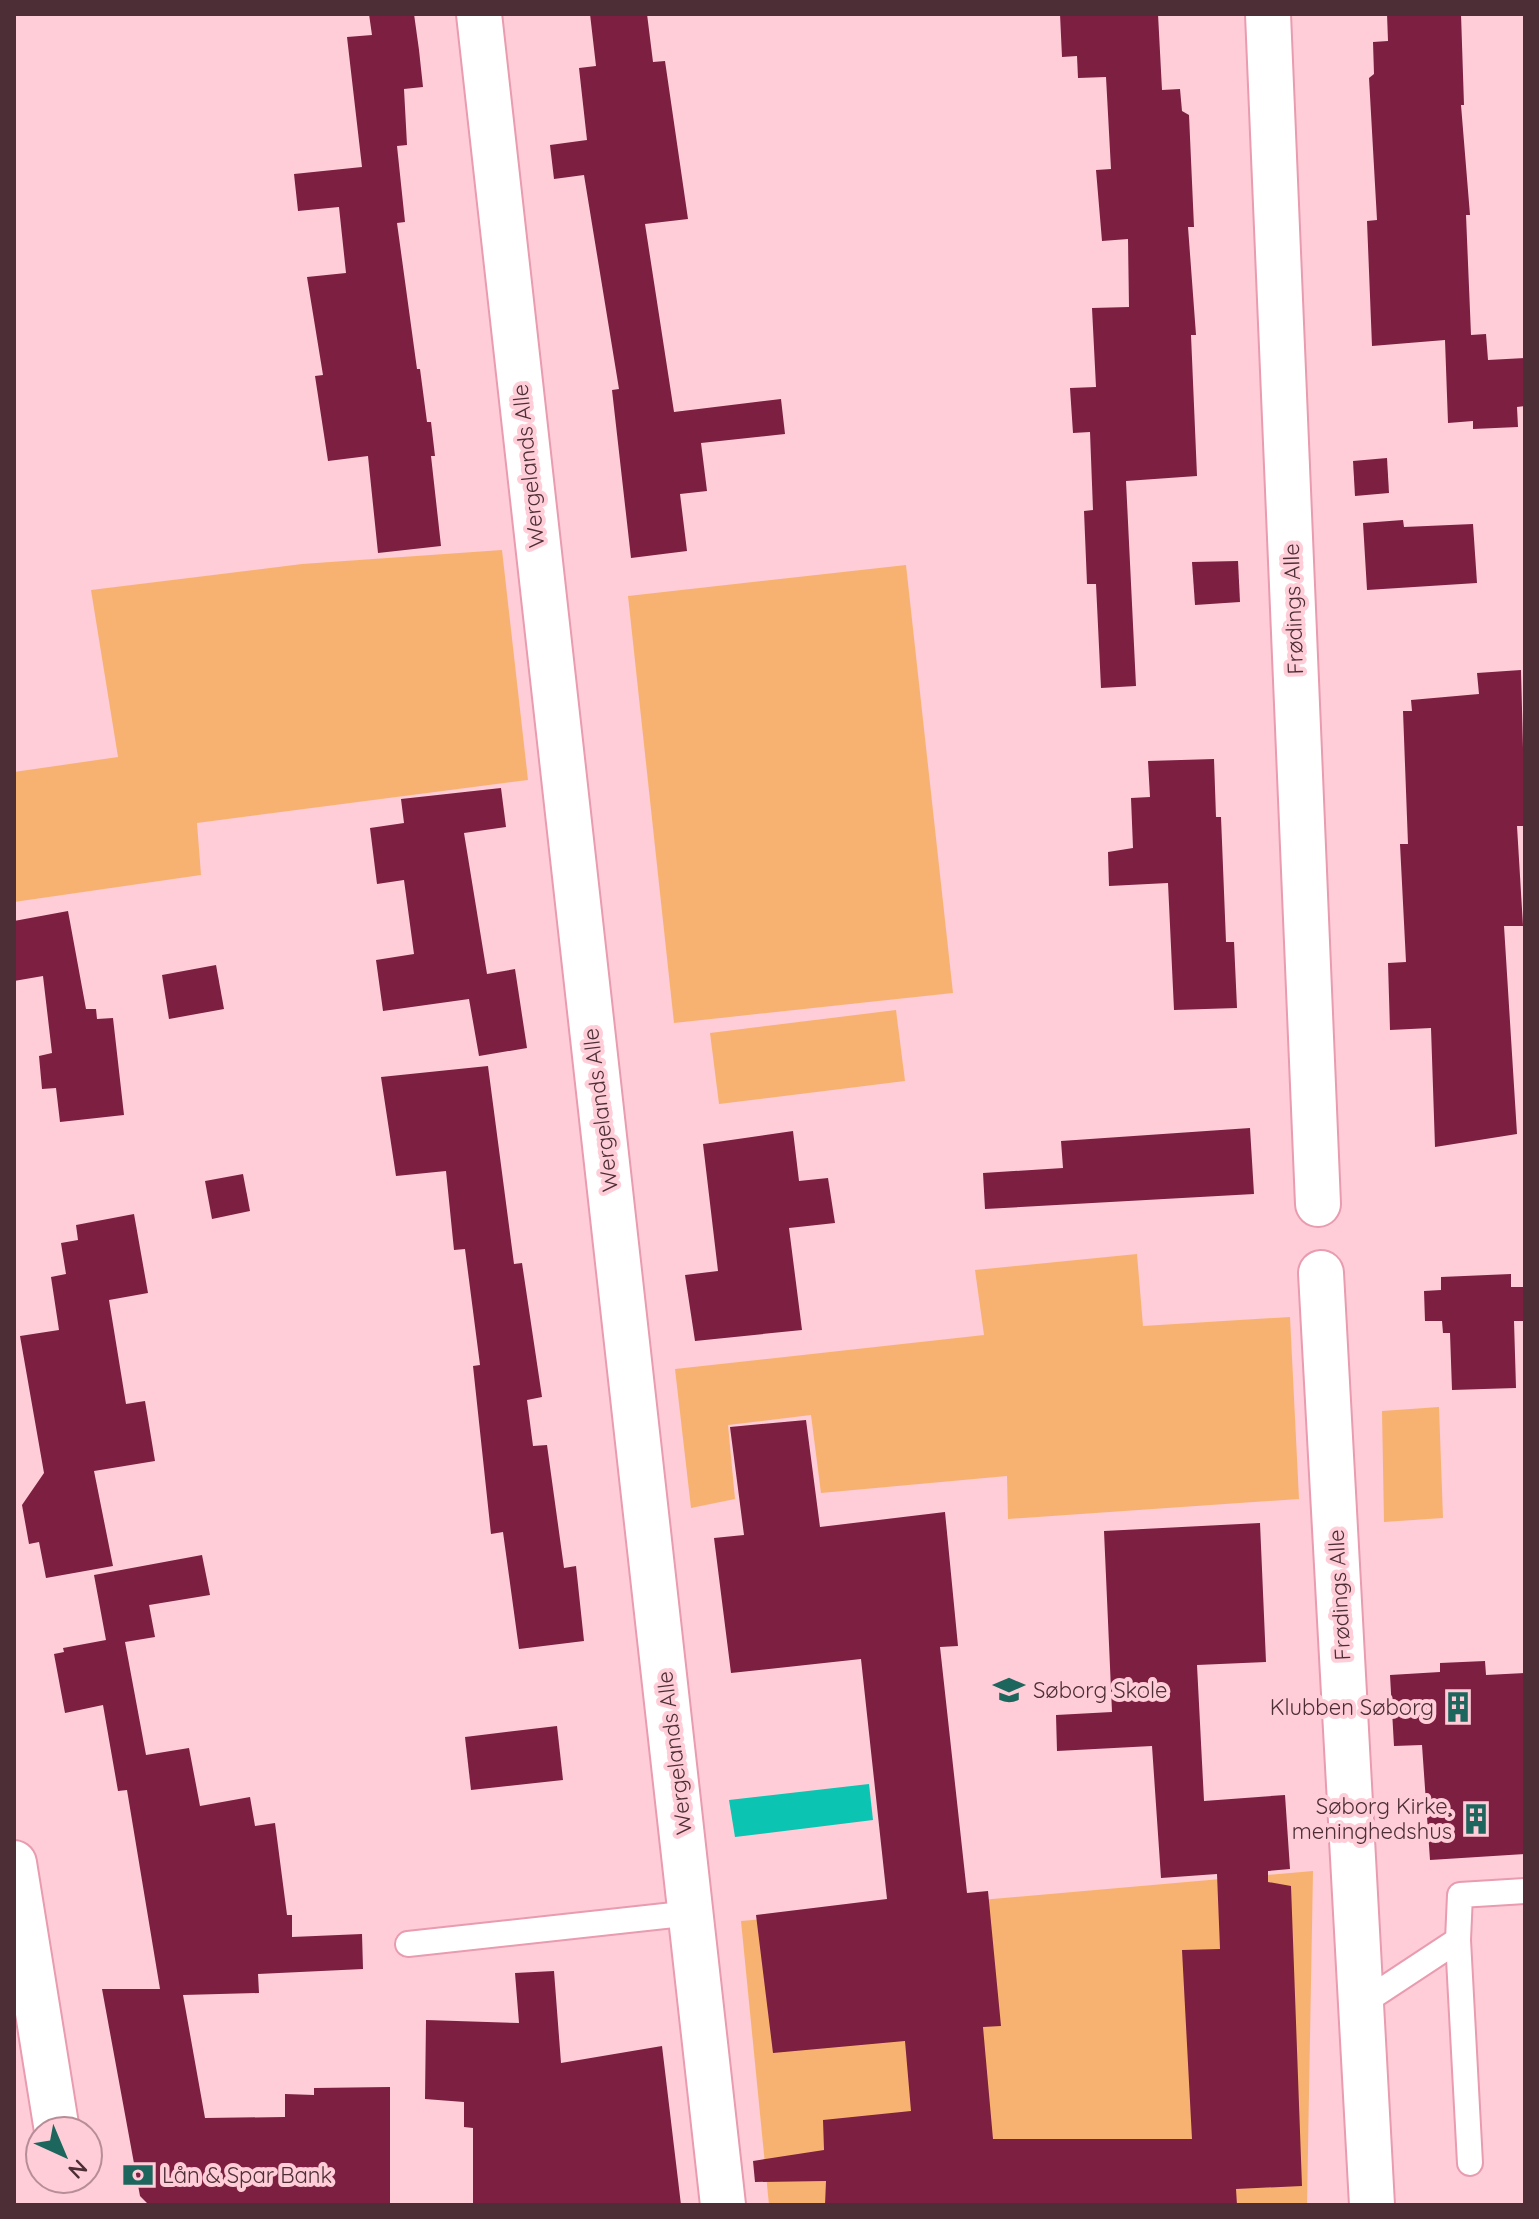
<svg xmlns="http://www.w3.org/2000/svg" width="1539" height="2219" font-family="Quicksand,sans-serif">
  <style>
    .green { fill: #f7b272 }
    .water { fill: #0bc4b2 }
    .building { fill: #7c1f41 }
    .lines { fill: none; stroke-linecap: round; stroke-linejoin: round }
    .service-casing { stroke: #e99baf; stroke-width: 28 }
    .minor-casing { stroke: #e99baf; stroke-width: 48 }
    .service { stroke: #fff; stroke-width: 24 }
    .minor { stroke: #fff; stroke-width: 44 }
    .labels { text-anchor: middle; stroke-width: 8; stroke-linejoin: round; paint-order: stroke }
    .street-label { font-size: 22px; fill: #4d2e36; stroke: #fecdd8 }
    .poi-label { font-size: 22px; fill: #4d2e36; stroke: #fecdd8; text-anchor: start }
  </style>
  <rect width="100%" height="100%" fill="#fecdd8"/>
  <g class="green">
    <path d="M 502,550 L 528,780 L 197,823 L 201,875 L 14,902 L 14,772 L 118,757 L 91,590 L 302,564 Z"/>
    <path d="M 906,565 L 953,993 L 674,1023 L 628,596 Z"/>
    <path d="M 896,1010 L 905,1081 L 719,1104 L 710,1033 Z"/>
    <path d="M 1137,1254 L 1143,1326 L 1290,1317 L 1299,1499 L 1008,1519 L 1007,1476 L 821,1493 L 811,1415 L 728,1425 L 735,1499 L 691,1508 L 675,1369 L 984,1335 L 975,1270 Z"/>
    <path d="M 1439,1407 L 1443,1518 L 1384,1522 L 1382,1411 Z"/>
    <path d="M 1313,1871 L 1307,2205 L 769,2205 L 741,1921 Z"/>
  </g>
  <path class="water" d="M 869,1784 L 873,1820 L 735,1837 L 729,1800 Z"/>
  <g class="building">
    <path d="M 369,14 L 414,14 L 419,50 L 423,87 L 404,89 L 407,145 L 397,146 L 405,222 L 397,223 L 417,369 L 420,369 L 427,422 L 431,422 L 435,456 L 431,456 L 441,546 L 378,553 L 368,456 L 328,461 L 315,376 L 323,375 L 307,277 L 346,273 L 339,207 L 298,211 L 294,174 L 362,167 L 347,37 L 372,35 Z"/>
    <path d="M 590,14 L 647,14 L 653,62 L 665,61 L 688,219 L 645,224 L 674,412 L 781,399 L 785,434 L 701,443 L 707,491 L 680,494 L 687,551 L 631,558 L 612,390 L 619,389 L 584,175 L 554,179 L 550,145 L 587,140 L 579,68 L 596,66 Z"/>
    <path d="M 1060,14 L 1158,14 L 1162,90 L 1180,89 L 1182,111 L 1189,115 L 1194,227 L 1188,227 L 1196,335 L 1191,335 L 1197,476 L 1126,481 L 1136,686 L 1101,688 L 1096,584 L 1087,584 L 1084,511 L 1093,510 L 1090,432 L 1073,433 L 1070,388 L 1096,387 L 1092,308 L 1129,307 L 1128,239 L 1102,241 L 1096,170 L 1111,169 L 1106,77 L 1078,78 L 1077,56 L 1062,57 Z"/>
    <path d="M 1387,14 L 1461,14 L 1464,105 L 1461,105 L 1470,215 L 1466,215 L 1471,335 L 1486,334 L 1488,360 L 1525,358 L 1525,406 L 1517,407 L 1518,427 L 1473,429 L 1473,421 L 1448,423 L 1445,340 L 1372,346 L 1367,221 L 1377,220 L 1369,78 L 1374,74 L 1373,42 L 1388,41 Z"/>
    <path d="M 1387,458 L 1389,493 L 1355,496 L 1353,461 Z"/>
    <path d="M 1403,520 L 1404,527 L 1473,524 L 1477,583 L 1367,590 L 1363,523 Z"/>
    <path d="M 1238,561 L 1240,602 L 1195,605 L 1192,562 Z"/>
    <path d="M 1521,670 L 1525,826 L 1517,826 L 1523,926 L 1504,926 L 1517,1134 L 1435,1147 L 1431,1028 L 1390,1030 L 1388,963 L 1406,962 L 1400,844 L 1408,844 L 1403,711 L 1412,711 L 1411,700 L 1479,694 L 1477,673 Z"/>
    <path d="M 1214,759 L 1216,817 L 1221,817 L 1226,942 L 1234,942 L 1237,1008 L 1174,1010 L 1168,883 L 1109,886 L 1108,852 L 1133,848 L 1131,798 L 1150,797 L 1148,761 Z"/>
    <path d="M 501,788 L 506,827 L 464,833 L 487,974 L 515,969 L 527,1048 L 479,1056 L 469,999 L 383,1011 L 376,960 L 414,954 L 404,880 L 377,884 L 370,828 L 404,823 L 401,799 Z"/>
    <path d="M 68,911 L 86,1009 L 96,1009 L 97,1019 L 113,1018 L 124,1115 L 60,1122 L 56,1088 L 42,1089 L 39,1056 L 52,1053 L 43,976 L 14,981 L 14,921 Z"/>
    <path d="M 216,965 L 224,1009 L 169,1019 L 162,975 Z"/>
    <path d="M 488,1066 L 514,1264 L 522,1263 L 542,1397 L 527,1400 L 533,1446 L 547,1445 L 564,1568 L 576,1566 L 584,1641 L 519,1649 L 503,1532 L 491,1534 L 473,1366 L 480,1365 L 465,1249 L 454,1250 L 446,1171 L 396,1176 L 381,1077 Z"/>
    <path d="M 1250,1128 L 1254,1194 L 985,1209 L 983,1173 L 1063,1168 L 1061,1141 Z"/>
    <path d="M 793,1131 L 799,1181 L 828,1178 L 835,1223 L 789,1228 L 802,1330 L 695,1341 L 685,1275 L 718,1271 L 703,1144 Z"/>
    <path d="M 243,1174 L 250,1211 L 212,1219 L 205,1181 Z"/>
    <path d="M 134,1214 L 148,1293 L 109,1300 L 126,1404 L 145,1401 L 155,1461 L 94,1471 L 113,1566 L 46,1578 L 39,1542 L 29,1544 L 22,1505 L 44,1473 L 20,1336 L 59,1330 L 51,1277 L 66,1274 L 61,1243 L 78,1240 L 76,1225 Z"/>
    <path d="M 1511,1274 L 1511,1287 L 1525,1287 L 1525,1321 L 1514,1321 L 1516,1388 L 1452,1390 L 1450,1333 L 1443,1333 L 1442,1321 L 1425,1321 L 1424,1291 L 1441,1290 L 1441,1277 Z"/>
    <path d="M 806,1420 L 820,1527 L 945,1512 L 958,1646 L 940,1647 L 967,1893 L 988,1891 L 1001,2026 L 983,2027 L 993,2139 L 1192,2139 L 1182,1950 L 1220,1949 L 1217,1874 L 1161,1878 L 1152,1746 L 1057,1751 L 1056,1715 L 1112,1712 L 1104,1531 L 1260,1523 L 1266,1662 L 1197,1665 L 1204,1801 L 1285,1795 L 1290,1869 L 1268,1871 L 1268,1882 L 1291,1886 L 1302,2186 L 1236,2189 L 1237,2205 L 825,2205 L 826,2181 L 755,2182 L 753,2161 L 824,2150 L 823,2120 L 911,2111 L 905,2041 L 773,2053 L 756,1915 L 887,1899 L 861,1659 L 731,1673 L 714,1538 L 744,1535 L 730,1427 Z"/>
    <path d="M 202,1555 L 210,1595 L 149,1605 L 155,1637 L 125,1642 L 146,1755 L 189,1748 L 200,1806 L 250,1797 L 255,1826 L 275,1823 L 287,1915 L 292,1915 L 292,1937 L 362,1934 L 363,1969 L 258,1974 L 259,1993 L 183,1995 L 205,2118 L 285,2117 L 285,2094 L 314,2095 L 314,2088 L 390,2087 L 390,2205 L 149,2205 L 140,2196 L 102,1989 L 160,1989 L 127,1790 L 118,1791 L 103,1705 L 65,1713 L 54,1654 L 64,1652 L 63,1648 L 106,1640 L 94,1575 Z"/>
    <path d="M 1485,1661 L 1486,1675 L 1525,1673 L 1525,1854 L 1430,1860 L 1422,1745 L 1394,1746 L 1390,1675 L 1440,1672 L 1440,1663 Z"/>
    <path d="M 557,1726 L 563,1780 L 471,1790 L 465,1737 Z"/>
    <path d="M 554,1971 L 561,2063 L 662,2046 L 681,2205 L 473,2205 L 473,2128 L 464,2127 L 464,2102 L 425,2099 L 426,2020 L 519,2023 L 515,1973 Z"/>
  </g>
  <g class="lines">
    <defs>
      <g id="service">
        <path d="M 1458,1940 L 1470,2163"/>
        <path d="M 408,1944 L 692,1913"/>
        <path d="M 1361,2004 L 1458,1940 L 1460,1895 L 1525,1891"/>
      </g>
      <g id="minor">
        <path d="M 479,14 L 723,2205"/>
        <path d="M 1268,14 L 1318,1204"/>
        <path d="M 1321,1273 L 1372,2205"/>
        <path d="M 14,1863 L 57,2131"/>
      </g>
    </defs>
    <use href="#service" class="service-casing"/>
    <use href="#minor" class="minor-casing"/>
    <use href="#service" class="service"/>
    <use href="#minor" class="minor"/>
  </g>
  <defs>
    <symbol id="school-bare" viewBox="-9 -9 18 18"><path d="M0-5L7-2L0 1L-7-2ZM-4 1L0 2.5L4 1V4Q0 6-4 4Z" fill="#1d665d" stroke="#fecdd8" stroke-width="2.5" paint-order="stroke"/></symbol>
    <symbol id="building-bare" viewBox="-9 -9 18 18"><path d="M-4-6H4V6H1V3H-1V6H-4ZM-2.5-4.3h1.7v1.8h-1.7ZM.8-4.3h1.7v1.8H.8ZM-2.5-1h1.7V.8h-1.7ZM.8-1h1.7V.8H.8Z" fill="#1d665d" stroke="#fecdd8" stroke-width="2.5" paint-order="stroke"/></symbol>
    <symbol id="bank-bare" viewBox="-9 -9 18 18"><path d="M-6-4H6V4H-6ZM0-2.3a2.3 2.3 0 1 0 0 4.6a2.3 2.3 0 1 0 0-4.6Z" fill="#1d665d" stroke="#fecdd8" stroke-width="2.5" paint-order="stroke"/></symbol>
  </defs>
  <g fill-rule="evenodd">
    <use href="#school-bare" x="987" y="1668" width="44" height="44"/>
    <use href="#building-bare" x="1436" y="1685" width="44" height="44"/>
    <use href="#building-bare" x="1454" y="1797" width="44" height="44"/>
    <use href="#bank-bare" x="116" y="2153" width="44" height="44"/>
  </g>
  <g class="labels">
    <g class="street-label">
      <text transform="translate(528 466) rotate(-96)" y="8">Wergelands Alle</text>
      <text transform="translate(1293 609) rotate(-92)" y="8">Frødings Alle</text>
      <text transform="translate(600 1110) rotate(-97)" y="8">Wergelands Alle</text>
      <text transform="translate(1339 1595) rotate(-93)" y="8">Frødings Alle</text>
      <text transform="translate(674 1753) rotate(-97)" y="8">Wergelands Alle</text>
    </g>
    <g class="poi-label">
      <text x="1033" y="1698">Søborg Skole</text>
      <text x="1434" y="1715" text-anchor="end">Klubben Søborg</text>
      <text x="1452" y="1814" text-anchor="end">Søborg Kirke,<tspan x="1452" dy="25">meninghedshus</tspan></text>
      <text x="162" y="2183">Lån &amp; Spar Bank</text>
    </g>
  </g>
  <rect width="1539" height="2219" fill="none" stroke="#4d2e36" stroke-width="32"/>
  <g transform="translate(64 2155) rotate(136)"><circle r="38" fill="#fecdd8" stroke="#b78d97" stroke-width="2"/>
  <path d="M0-6L14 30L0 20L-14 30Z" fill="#1d665d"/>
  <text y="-12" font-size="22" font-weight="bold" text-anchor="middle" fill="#4d2e36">N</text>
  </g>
</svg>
